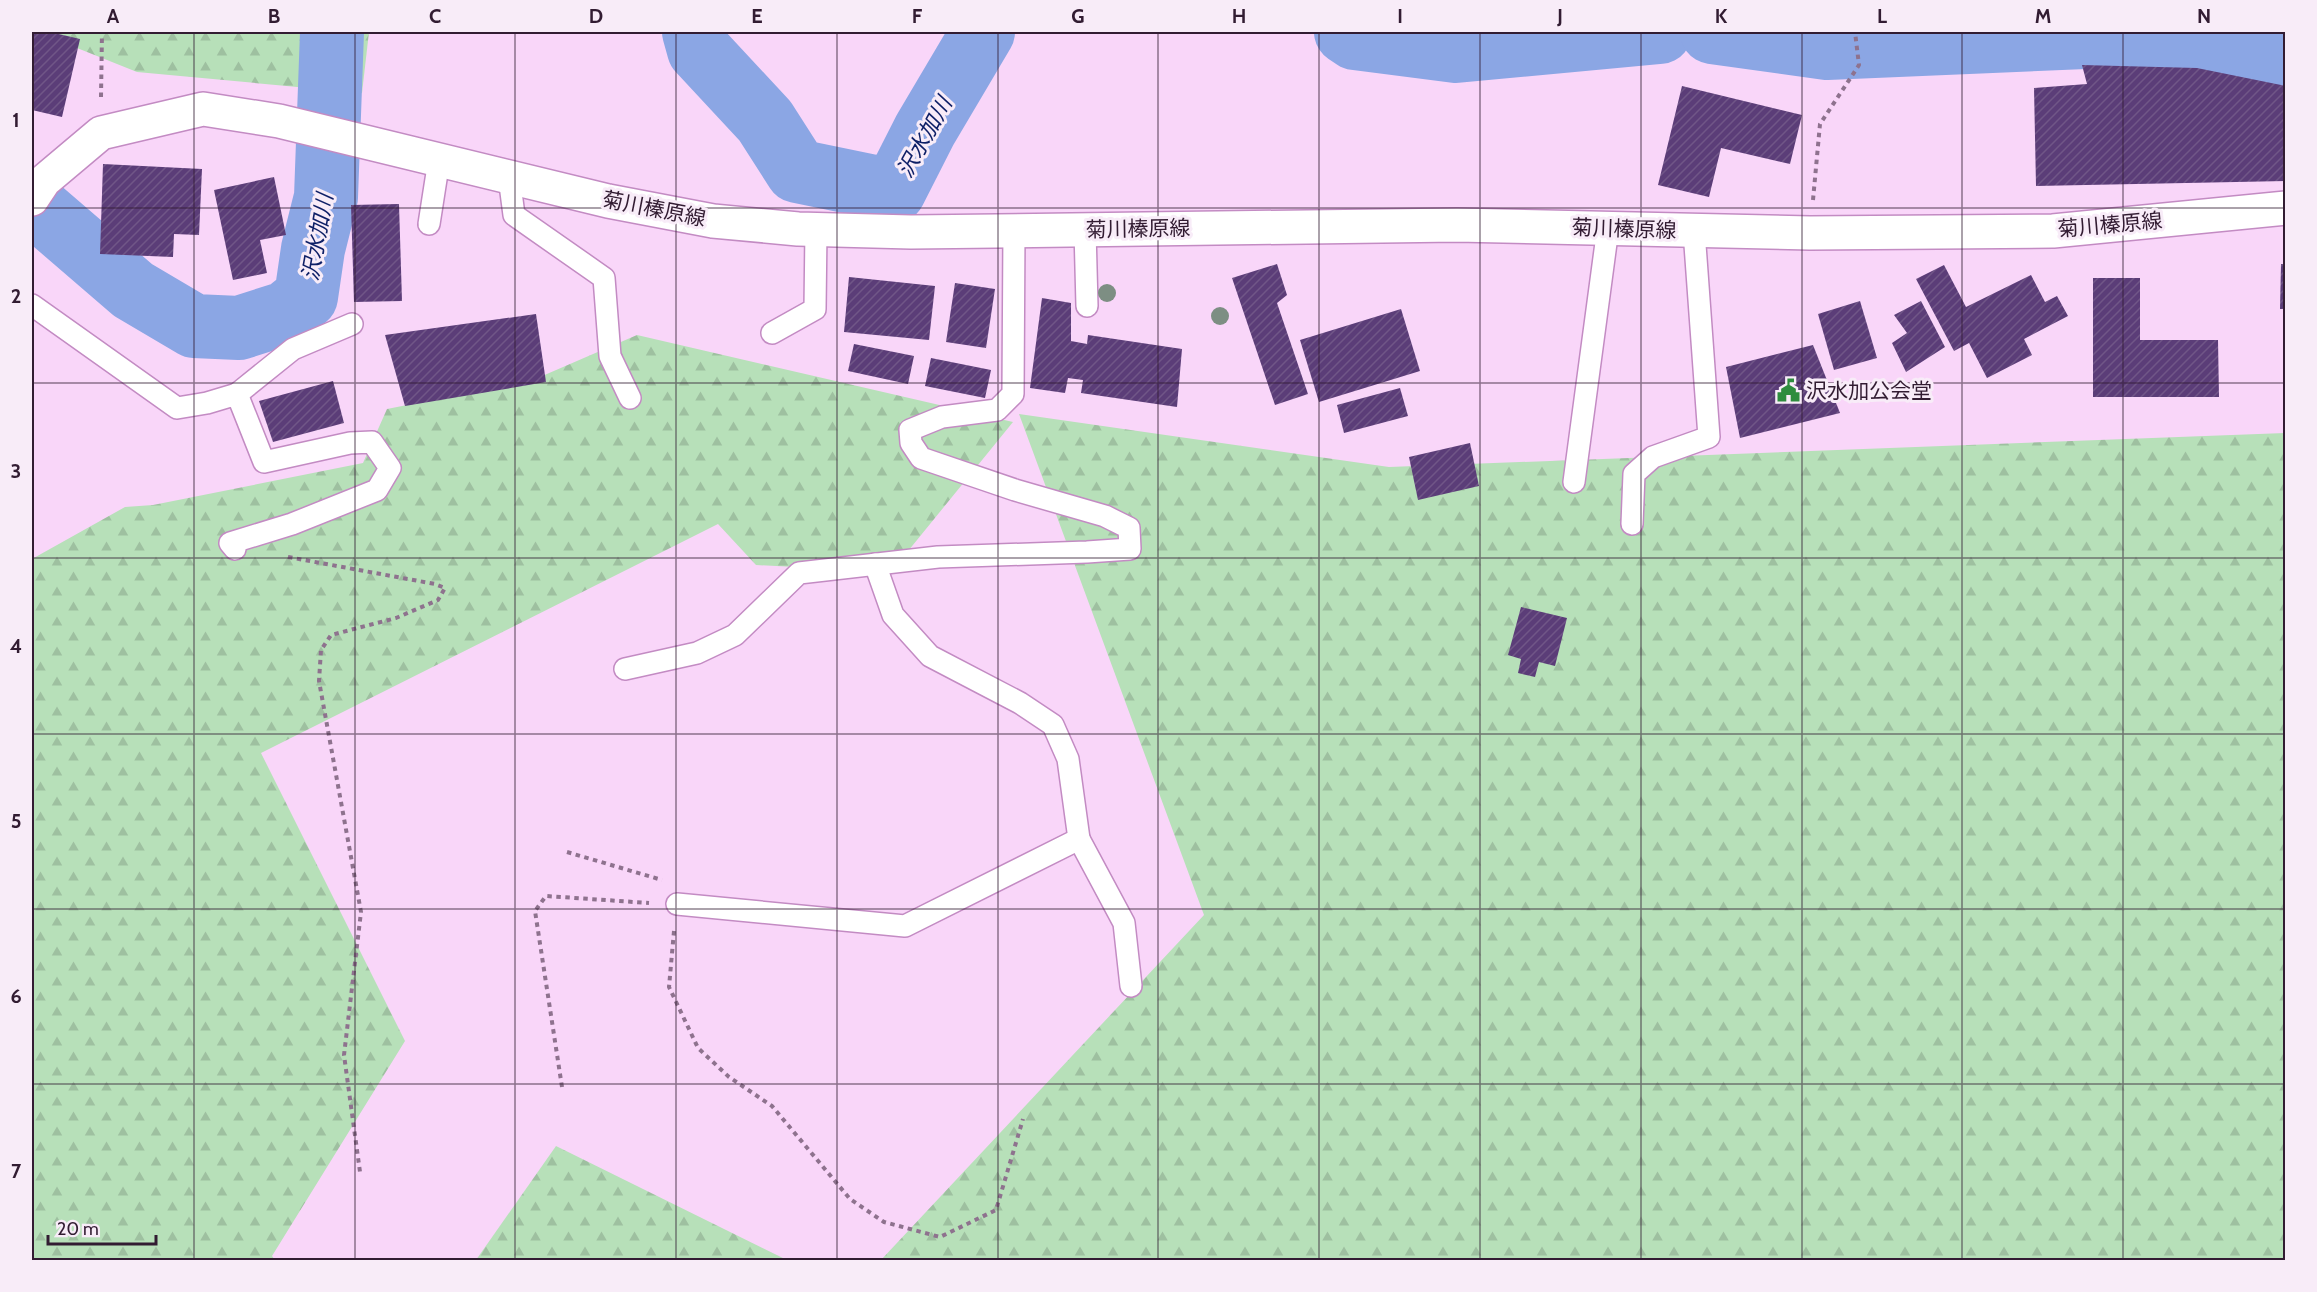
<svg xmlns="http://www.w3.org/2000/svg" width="2317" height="1292" font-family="Cabin,'Noto Sans JP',sans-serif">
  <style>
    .forest { fill: url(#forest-firs) }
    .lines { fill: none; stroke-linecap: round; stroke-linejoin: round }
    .river { stroke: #8ba6e4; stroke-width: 64 }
    .building { fill: url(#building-hatch) }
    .lane-casing { stroke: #c38bc3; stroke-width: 24 }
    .secondary-casing { stroke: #c38bc3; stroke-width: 36 }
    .path { stroke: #8e728e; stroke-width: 4; stroke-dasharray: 4.5 4.5; stroke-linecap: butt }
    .lane { stroke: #fff; stroke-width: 21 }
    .secondary { stroke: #fff; stroke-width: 33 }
    .tree { fill: #7d8e83 }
    .grid { fill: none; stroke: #321c32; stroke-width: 1.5; stroke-opacity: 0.55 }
    .labels { text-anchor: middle; stroke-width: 6; stroke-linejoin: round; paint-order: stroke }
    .street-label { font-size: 21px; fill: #321c32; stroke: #f8ecf8 }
    .poi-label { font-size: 21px; fill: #321c32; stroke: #f8ecf8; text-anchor: start }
    .water-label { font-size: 22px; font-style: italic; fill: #0d1f66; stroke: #f8ecf8 }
    .neatline { fill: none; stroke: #321c32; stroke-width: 2 }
    .grid-label { font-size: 20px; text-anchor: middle; font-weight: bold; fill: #321c32 }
  </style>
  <defs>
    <pattern id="forest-firs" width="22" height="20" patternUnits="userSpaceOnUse" patternTransform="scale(1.5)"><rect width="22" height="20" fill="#b7e0b9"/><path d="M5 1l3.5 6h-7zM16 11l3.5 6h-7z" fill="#9ec0a0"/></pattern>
    <pattern id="building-hatch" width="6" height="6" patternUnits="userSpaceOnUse" patternTransform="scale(1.5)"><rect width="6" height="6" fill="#5b3d78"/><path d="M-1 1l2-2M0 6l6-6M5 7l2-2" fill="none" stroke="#705687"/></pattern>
  </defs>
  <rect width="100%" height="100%" fill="#f9d6f9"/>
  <g class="forest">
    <path d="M 37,32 L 369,32 L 362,93 L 137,72 Z"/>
    <path d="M 637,335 L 1013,422 L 891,572 L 756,565 L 718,524 L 261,753 L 405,1041 L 272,1256 L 275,1260 L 32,1260 L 32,559 L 125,507 L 153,505 L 363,463 L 387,409 L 533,380 Z"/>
    <path d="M 1019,414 L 1389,467 L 2285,433 L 2285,1260 L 881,1260 L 1204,915 Z"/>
    <path d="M 556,1146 L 787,1260 L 476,1260 Z"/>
  </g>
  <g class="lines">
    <g class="river">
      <path d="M 694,32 L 699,50 L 765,121 L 797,171 L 894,191 L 925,130 L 983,32"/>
      <path d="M 1346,32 L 1355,38 L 1456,51 L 1660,32"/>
      <path d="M 1712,32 L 1827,48 L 2133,35 L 2240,48 L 2286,59"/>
      <path d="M 32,203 L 133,290 L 194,326 L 239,328 L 286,313 L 306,297 L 313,249 L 326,197 L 332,32"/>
    </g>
  </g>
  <g class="building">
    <path d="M 32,32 L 50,32 L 80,39 L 62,117 L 32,110 Z"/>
    <path d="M 2082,65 L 2197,68 L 2286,86 L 2286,181 L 2036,186 L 2034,88 L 2087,84 Z"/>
    <path d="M 1682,86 L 1802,115 L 1790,164 L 1721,148 L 1709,197 L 1658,185 Z"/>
    <path d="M 103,164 L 202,169 L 199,235 L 174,234 L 173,257 L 100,254 Z"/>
    <path d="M 274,177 L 286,235 L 260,240 L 267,273 L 233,280 L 214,190 Z"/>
    <path d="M 399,204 L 402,301 L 354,302 L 351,205 Z"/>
    <path d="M 1277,264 L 1287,295 L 1277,303 L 1308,394 L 1275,405 L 1232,278 Z"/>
    <path d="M 2281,264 L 2286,264 L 2286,309 L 2280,309 Z"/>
    <path d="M 1944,265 L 1966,307 L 2031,275 L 2045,302 L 2057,296 L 2068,316 L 2024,339 L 2032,355 L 1987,378 L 1969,343 L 1954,351 L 1916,279 Z"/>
    <path d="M 849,277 L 935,286 L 929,340 L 844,332 Z"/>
    <path d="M 2093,278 L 2140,278 L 2140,340 L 2218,340 L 2219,397 L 2093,397 Z"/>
    <path d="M 955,283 L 995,289 L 986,348 L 946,342 Z"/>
    <path d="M 1042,298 L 1071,303 L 1071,341 L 1087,344 L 1088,335 L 1182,349 L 1177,407 L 1081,393 L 1083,380 L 1068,378 L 1065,393 L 1030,388 Z"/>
    <path d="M 1860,301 L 1877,358 L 1834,370 L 1818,314 Z"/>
    <path d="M 1921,301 L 1945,347 L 1906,372 L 1892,343 L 1907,333 L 1894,315 Z"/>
    <path d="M 1401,309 L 1420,371 L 1319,402 L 1300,340 Z"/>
    <path d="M 536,314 L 546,382 L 405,406 L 385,335 Z"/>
    <path d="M 854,344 L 914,356 L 908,384 L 848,371 Z"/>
    <path d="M 1813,345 L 1840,413 L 1740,438 L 1726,367 Z"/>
    <path d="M 931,358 L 991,370 L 985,398 L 925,386 Z"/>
    <path d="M 333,381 L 344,423 L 273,442 L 259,401 Z"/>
    <path d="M 1400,388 L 1408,416 L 1344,433 L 1337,405 Z"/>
    <path d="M 1470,443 L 1479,486 L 1418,500 L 1409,457 Z"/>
    <path d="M 1521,607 L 1567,618 L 1555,666 L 1539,662 L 1535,677 L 1518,673 L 1521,659 L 1508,655 Z"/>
  </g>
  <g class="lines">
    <defs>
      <g id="lane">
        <path d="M 509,177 L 514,215 L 604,278 L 610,356 L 630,398"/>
        <path d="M 429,224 L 439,160"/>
        <path d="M 1085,230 L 1087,306"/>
        <path d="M 32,305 L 177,408 L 207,403 L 237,394 L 264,462 L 350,443 L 372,442 L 390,468 L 377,490 L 292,524 L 230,543 L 235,549"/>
        <path d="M 772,333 L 815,309 L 816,230"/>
        <path d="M 237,394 L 293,349 L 352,324"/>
        <path d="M 1574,482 L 1608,228"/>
        <path d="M 1632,524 L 1634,474 L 1653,457 L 1709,437 L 1694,231"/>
        <path d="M 625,669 L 697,653 L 735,635 L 799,573 L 938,557 L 1087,552 L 1130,549 L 1129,528 L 1105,516 L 1015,490 L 921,458 L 911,443 L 910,430 L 942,417 L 997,410 L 1013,394 L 1014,230"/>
        <path d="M 1079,839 L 1124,923 L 1131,986"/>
        <path d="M 677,904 L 905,926 L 1079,839 L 1068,759 L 1053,725 L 1020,703 L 930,656 L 893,615 L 875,564"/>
      </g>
      <path id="secondary" d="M 32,199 L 44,181 L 101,133 L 203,109 L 279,121 L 608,201 L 713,221 L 798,229 L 911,232 L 1457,225 L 1810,233 L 2053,231 L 2286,208"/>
    </defs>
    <use href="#lane" class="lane-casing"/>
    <use href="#secondary" class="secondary-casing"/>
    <g class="path">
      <path d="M 101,97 L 102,32"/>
      <path d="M 1813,200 L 1820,124 L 1859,65 L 1855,32"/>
      <path d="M 288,557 L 435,584 L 445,588 L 438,600 L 396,618 L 331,635 L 321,650 L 319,681 L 361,912 L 344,1055 L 360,1172"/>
      <path d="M 567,852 L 662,880"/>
      <path d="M 674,931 L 669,987 L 698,1048 L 729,1077 L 772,1106 L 850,1199 L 884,1222 L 940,1237 L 996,1210 L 1023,1119"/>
      <path d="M 562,1087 L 535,911 L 546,896 L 649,903"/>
    </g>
    <use href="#lane" class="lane"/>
    <use href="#secondary" class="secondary"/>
  </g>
  <g class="tree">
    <circle cx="1107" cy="293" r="9"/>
    <circle cx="1220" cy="316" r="9"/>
  </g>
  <path class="grid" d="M 194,32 L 194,1260M 355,32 L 355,1260M 515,32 L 515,1260M 676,32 L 676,1260M 837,32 L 837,1260M 998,32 L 998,1260M 1158,32 L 1158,1260M 1319,32 L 1319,1260M 1480,32 L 1480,1260M 1641,32 L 1641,1260M 1802,32 L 1802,1260M 1962,32 L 1962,1260M 2123,32 L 2123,1260M 32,208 L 2286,208M 32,383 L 2286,383M 32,558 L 2286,558M 32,734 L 2286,734M 32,909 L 2286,909M 32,1084 L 2286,1084"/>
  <defs>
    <symbol id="civic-bare" viewBox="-9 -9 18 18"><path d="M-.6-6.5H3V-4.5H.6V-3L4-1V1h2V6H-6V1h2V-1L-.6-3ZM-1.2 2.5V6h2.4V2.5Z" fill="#2e8c3e" stroke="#f8ecf8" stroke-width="2.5" paint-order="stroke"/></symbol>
  </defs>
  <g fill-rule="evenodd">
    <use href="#civic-bare" x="1772" y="374" width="33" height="33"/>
  </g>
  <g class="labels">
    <g class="street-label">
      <text transform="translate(654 209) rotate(11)" y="7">菊川榛原線</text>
      <text transform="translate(2110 225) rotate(-5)" y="7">菊川榛原線</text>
      <text transform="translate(1138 229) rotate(-1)" y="7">菊川榛原線</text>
      <text transform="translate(1624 229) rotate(2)" y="7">菊川榛原線</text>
    </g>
    <g class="poi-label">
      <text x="1806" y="398">沢水加公会堂</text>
    </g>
    <g class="water-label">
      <text transform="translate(924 137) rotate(-61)" y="8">沢水加川</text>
      <text transform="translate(317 237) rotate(-80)" y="8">沢水加川</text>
    </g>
  </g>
  <rect width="2317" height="1292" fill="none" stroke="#f8ecf8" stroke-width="66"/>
  <path d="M48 1235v9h108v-9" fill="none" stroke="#321c32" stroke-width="3"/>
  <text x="57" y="1235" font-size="18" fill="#321c32" stroke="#f8ecf8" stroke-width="4.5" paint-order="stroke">20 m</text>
  <rect x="33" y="33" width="2251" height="1226" class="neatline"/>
  <g class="grid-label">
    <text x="113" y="23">A</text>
    <text x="274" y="23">B</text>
    <text x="435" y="23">C</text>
    <text x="596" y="23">D</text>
    <text x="757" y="23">E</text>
    <text x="917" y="23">F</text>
    <text x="1078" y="23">G</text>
    <text x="1239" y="23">H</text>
    <text x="1400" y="23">I</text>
    <text x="1560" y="23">J</text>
    <text x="1721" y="23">K</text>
    <text x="1882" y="23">L</text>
    <text x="2043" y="23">M</text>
    <text x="2204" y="23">N</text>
    <text x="16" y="127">1</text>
    <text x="16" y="303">2</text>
    <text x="16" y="478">3</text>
    <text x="16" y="653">4</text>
    <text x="16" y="828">5</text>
    <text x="16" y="1003">6</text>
    <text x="16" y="1178">7</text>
  </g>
</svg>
